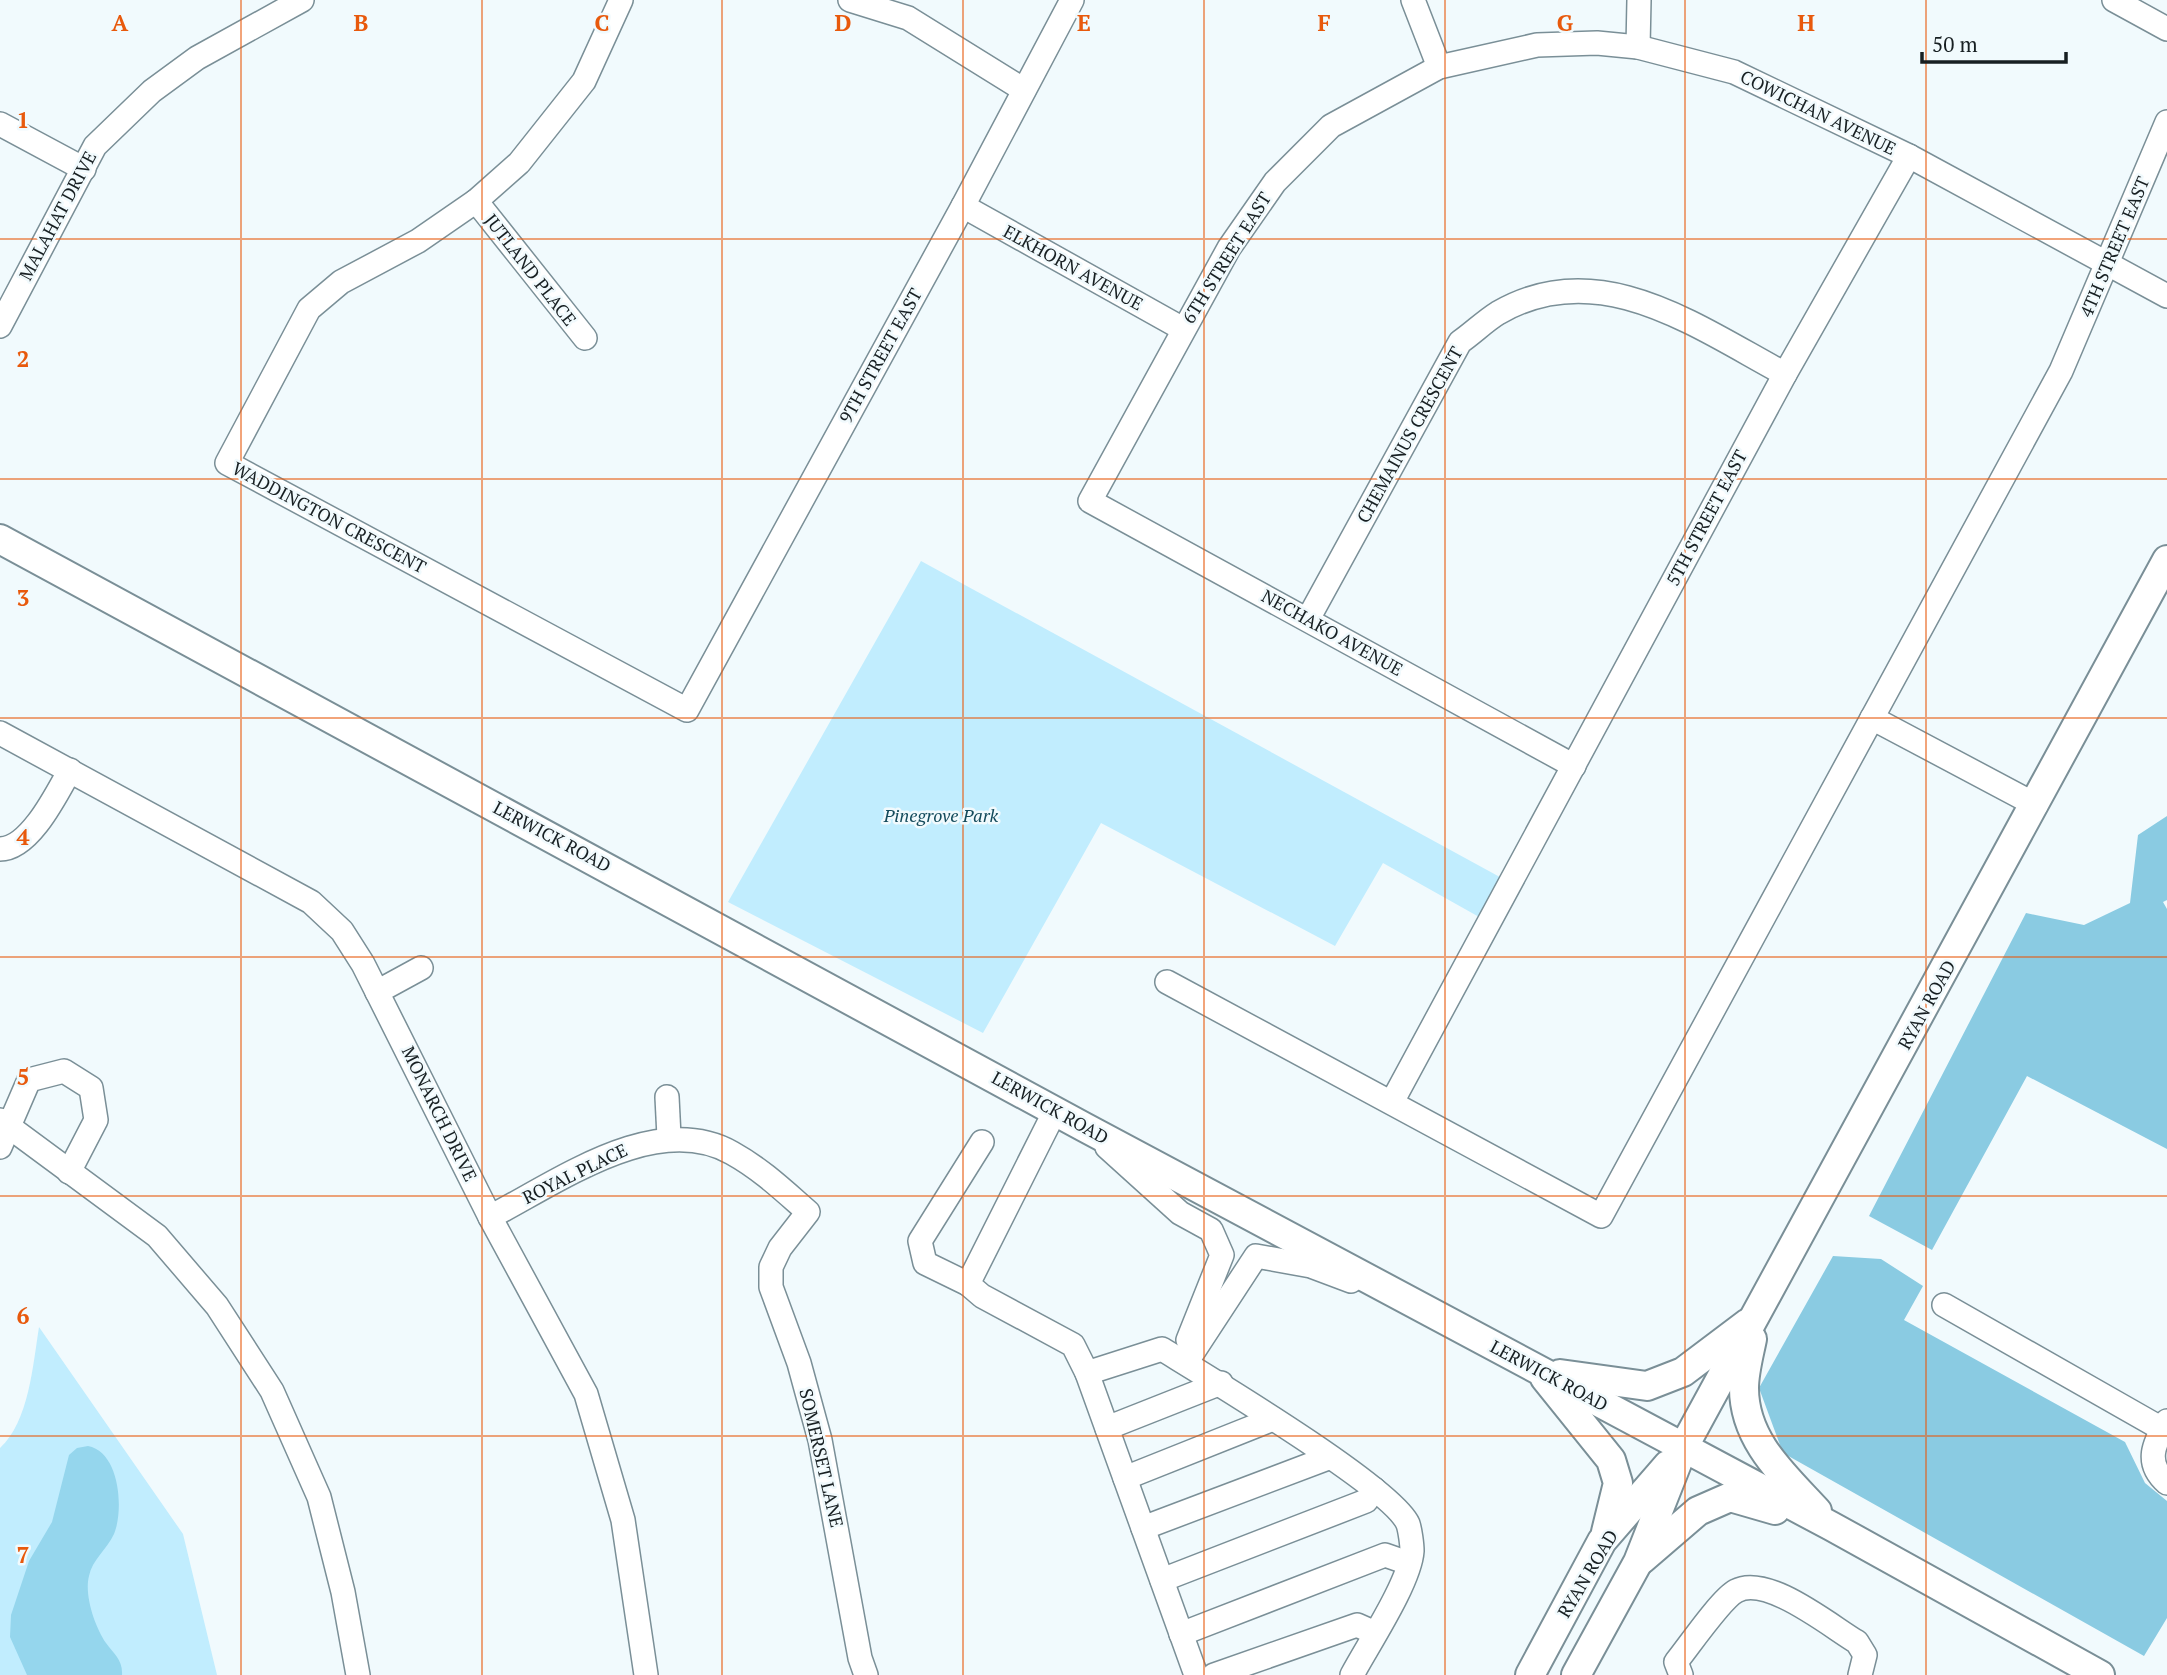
<svg xmlns="http://www.w3.org/2000/svg" width="2167" height="1675" font-family="'PT Serif',serif">
  <style>
    .green { fill: #c1edfe }
    .forest { fill: #8acbe2 }
    .water { fill: #95d6ed }
    .lines { fill: none; stroke-linecap: round; stroke-linejoin: round }
    .minor-casing { stroke: #7a8f97; stroke-width: 26 }
    .major-casing { stroke: #7a8f97; stroke-width: 32 }
    .minor { stroke: #fff; stroke-width: 23 }
    .major { stroke: #fff; stroke-width: 28 }
    .grid { fill: none; stroke: #e8590c; stroke-width: 2; stroke-opacity: 0.55 }
    .labels { text-anchor: middle; stroke-width: 5; stroke-linejoin: round; paint-order: stroke }
    .street-label { font-size: 18px; fill: #171f22; stroke: #f1fafd }
    .park-label { font-size: 18px; font-style: italic; fill: #144b5c; stroke: #f1fafd }
    .grid-label { font-size: 23px; text-anchor: middle; font-weight: bold; fill: #e8590c; stroke: #f1fafd; stroke-width: 5; stroke-linejoin: round; paint-order: stroke }
  </style>
  <rect width="100%" height="100%" fill="#f1fafd"/>
  <g class="green">
    <path d="M 921,561 L 1509,882 L 1488,922 L 1383,863 L 1335,946 L 1101,823 L 983,1033 L 728,902 Z"/>
    <path d="M 39,1327 L 183,1534 L 217,1675 L 0,1675 L 0,1448 C 29,1422 33,1364 39,1327 Z"/>
  </g>
  <g class="forest">
    <path d="M 2167,816 L 2167,900 L 2163,902 L 2167,909 L 2167,1149 L 2027,1076 L 1932,1250 L 1869,1216 L 2026,913 L 2084,925 L 2130,903 L 2138,835 Z"/>
    <path d="M 1833,1256 L 1881,1259 L 1923,1286 L 1904,1320 L 2125,1442 L 2145,1483 L 2167,1501 L 2167,1618 L 2144,1656 L 1783,1453 L 1759,1388 Z"/>
  </g>
  <path class="water" d="M 88,1446 C 120,1452 124,1510 114,1534 C 107,1549 92,1560 89,1576 C 84,1595 95,1627 106,1643 C 114,1654 123,1660 122,1675 L 27,1675 L 10,1637 L 11,1615 L 29,1561 L 52,1522 L 69,1455 L 77,1448 Z"/>
  <g class="lines">
    <defs>
      <g id="minor">
        <path d="M 621,0 L 584,81 L 519,163 L 476,201 L 418,241 L 341,282 L 309,309 L 227,463 L 687,710 L 963,206 L 1072,0"/>
        <path d="M 850,0 L 908,18 L 1024,90"/>
        <path d="M 1413,0 L 1439,67"/>
        <path d="M 2114,0 L 2167,29"/>
        <path d="M 1638,47 L 1639,0"/>
        <path d="M 0,124 L 84,169"/>
        <path d="M 476,201 L 585,338"/>
        <path d="M 963,206 L 1183,329"/>
        <path d="M 0,326 L 95,146 L 152,91 L 197,58 L 302,0"/>
        <path d="M 1308,619 L 1460,342 C 1473,333 1485,321 1498,313 C 1599,254 1697,327 1785,374"/>
        <path d="M 1872,718 L 2036,805"/>
        <path d="M 0,733 L 311,902 L 342,931 L 363,964 L 490,1217 L 586,1394 L 623,1520 L 646,1675"/>
        <path d="M 1574,766 L 1090,501 L 1229,248 L 1275,182 L 1331,126 L 1439,67 L 1537,45 L 1597,43 L 1638,47 L 1734,72 L 1909,156 L 2167,296"/>
        <path d="M 0,849 C 30,849 57,793 70,770"/>
        <path d="M 1167,982 L 1601,1216 L 2061,371 L 2167,122"/>
        <path d="M 377,992 L 421,968"/>
        <path d="M 667,1097 L 669,1137"/>
        <path d="M 1392,1102 L 1785,374 L 1909,156"/>
        <path d="M 1055,1111 L 968,1284 L 982,1296 L 1073,1345 L 1087,1373 L 1196,1675"/>
        <path d="M 0,1120 L 157,1236 L 217,1306 L 272,1391 L 319,1497 L 343,1592 L 358,1675"/>
        <path d="M 0,1147 L 29,1080 L 64,1071 L 91,1088 L 96,1120 L 69,1172"/>
        <path d="M 1107,1147 L 1180,1213 L 1211,1230 L 1222,1255 L 1188,1340"/>
        <path d="M 490,1217 C 558,1182 656,1110 732,1153 C 761,1169 784,1191 808,1212 L 780,1248 L 771,1267 L 771,1287 L 799,1363 L 820,1440 L 860,1658 L 866,1675"/>
        <path d="M 968,1284 L 925,1263 L 920,1241 L 982,1142"/>
        <path d="M 1944,1305 L 2162,1429"/>
        <path d="M 1186,1363 L 1256,1256 L 1311,1266 L 1351,1281"/>
        <path d="M 1087,1373 L 1162,1349 C 1204,1375 1393,1488 1408,1524 C 1410,1530 1412,1544 1412,1551 C 1410,1582 1368,1645 1352,1675"/>
        <path d="M 2167,1421 C 2154,1443 2144,1463 2167,1483"/>
        <path d="M 1107,1428 L 1221,1383"/>
        <path d="M 1125,1478 L 1273,1419"/>
        <path d="M 1143,1528 L 1328,1458"/>
        <path d="M 1162,1580 L 1366,1501 L 1374,1489"/>
        <path d="M 1181,1634 L 1385,1555 L 1408,1563"/>
        <path d="M 1214,1675 L 1357,1625 L 1375,1633"/>
        <path d="M 1681,1675 L 1676,1662 C 1689,1646 1721,1599 1736,1591 C 1767,1574 1830,1626 1857,1642 L 1865,1655 L 1860,1675"/>
      </g>
      <g id="major">
        <path d="M 0,539 L 1084,1127 L 1831,1526 L 2100,1675"/>
        <path d="M 1752,1339 C 1749,1354 1744,1372 1744,1388 C 1744,1441 1784,1475 1817,1511"/>
        <path d="M 1560,1374 L 1647,1386 L 1683,1372 L 1748,1323"/>
        <path d="M 1545,1378 L 1611,1460 L 1618,1483 L 1606,1532"/>
        <path d="M 1642,1559 L 1698,1511 L 1730,1497 L 1775,1510"/>
        <path d="M 1530,1675 L 1602,1541 L 1668,1465"/>
        <path d="M 1576,1675 L 1638,1562 L 1683,1448 L 2167,560"/>
      </g>
    </defs>
    <use href="#minor" class="minor-casing"/>
    <use href="#major" class="major-casing"/>
    <use href="#minor" class="minor"/>
    <use href="#major" class="major"/>
  </g>
  <path class="grid" d="M 241,0 L 241,1675M 482,0 L 482,1675M 722,0 L 722,1675M 963,0 L 963,1675M 1204,0 L 1204,1675M 1445,0 L 1445,1675M 1685,0 L 1685,1675M 1926,0 L 1926,1675M 0,239 L 2167,239M 0,479 L 2167,479M 0,718 L 2167,718M 0,957 L 2167,957M 0,1196 L 2167,1196M 0,1436 L 2167,1436"/>
  <g class="labels">
    <g class="street-label">
      <text transform="translate(1818 113) rotate(26)" y="6">COWICHAN AVENUE</text>
      <text transform="translate(58 216) rotate(-62)" y="6">MALAHAT DRIVE</text>
      <text transform="translate(2115 247) rotate(-67)" y="6">4TH STREET EAST</text>
      <text transform="translate(1227 258) rotate(-58)" y="6">6TH STREET EAST</text>
      <text transform="translate(1073 268) rotate(29)" y="6">ELKHORN AVENUE</text>
      <text transform="translate(530 270) rotate(52)" y="6">JUTLAND PLACE</text>
      <text transform="translate(881 356) rotate(-61)" y="6">9TH STREET EAST</text>
      <text transform="translate(1410 435) rotate(-61)" y="6">CHEMAINUS CRESCENT</text>
      <text transform="translate(329 518) rotate(28)" y="6">WADDINGTON CRESCENT</text>
      <text transform="translate(1707 518) rotate(-62)" y="6">5TH STREET EAST</text>
      <text transform="translate(1332 633) rotate(29)" y="6">NECHAKO AVENUE</text>
      <text transform="translate(552 837) rotate(28)" y="6">LERWICK ROAD</text>
      <text transform="translate(1927 1005) rotate(-61)" y="6">RYAN ROAD</text>
      <text transform="translate(1050 1108) rotate(29)" y="6">LERWICK ROAD</text>
      <text transform="translate(439 1114) rotate(64)" y="6">MONARCH DRIVE</text>
      <text transform="translate(575 1174) rotate(-26)" y="6">ROYAL PLACE</text>
      <text transform="translate(1549 1376) rotate(28)" y="6">LERWICK ROAD</text>
      <text transform="translate(821 1458) rotate(77)" y="6">SOMERSET LANE</text>
      <text transform="translate(1588 1574) rotate(-59)" y="6">RYAN ROAD</text>
    </g>
    <g class="park-label">
      <text x="941" y="822">Pinegrove Park</text>
    </g>
  </g>
  <g class="grid-label">
    <text x="120" y="31">A</text>
    <text x="361" y="31">B</text>
    <text x="602" y="31">C</text>
    <text x="843" y="31">D</text>
    <text x="1084" y="31">E</text>
    <text x="1324" y="31">F</text>
    <text x="1565" y="31">G</text>
    <text x="1806" y="31">H</text>
    <text x="23" y="128">1</text>
    <text x="23" y="367">2</text>
    <text x="23" y="606">3</text>
    <text x="23" y="845">4</text>
    <text x="23" y="1085">5</text>
    <text x="23" y="1324">6</text>
    <text x="23" y="1563">7</text>
  </g>
  <path d="M1922 52v10h144v-10" fill="none" stroke="#171f22" stroke-width="3.5"/>
  <text x="1932" y="52" font-size="21" fill="#171f22" stroke="#f1fafd" stroke-width="5" paint-order="stroke">50 m</text>
</svg>
